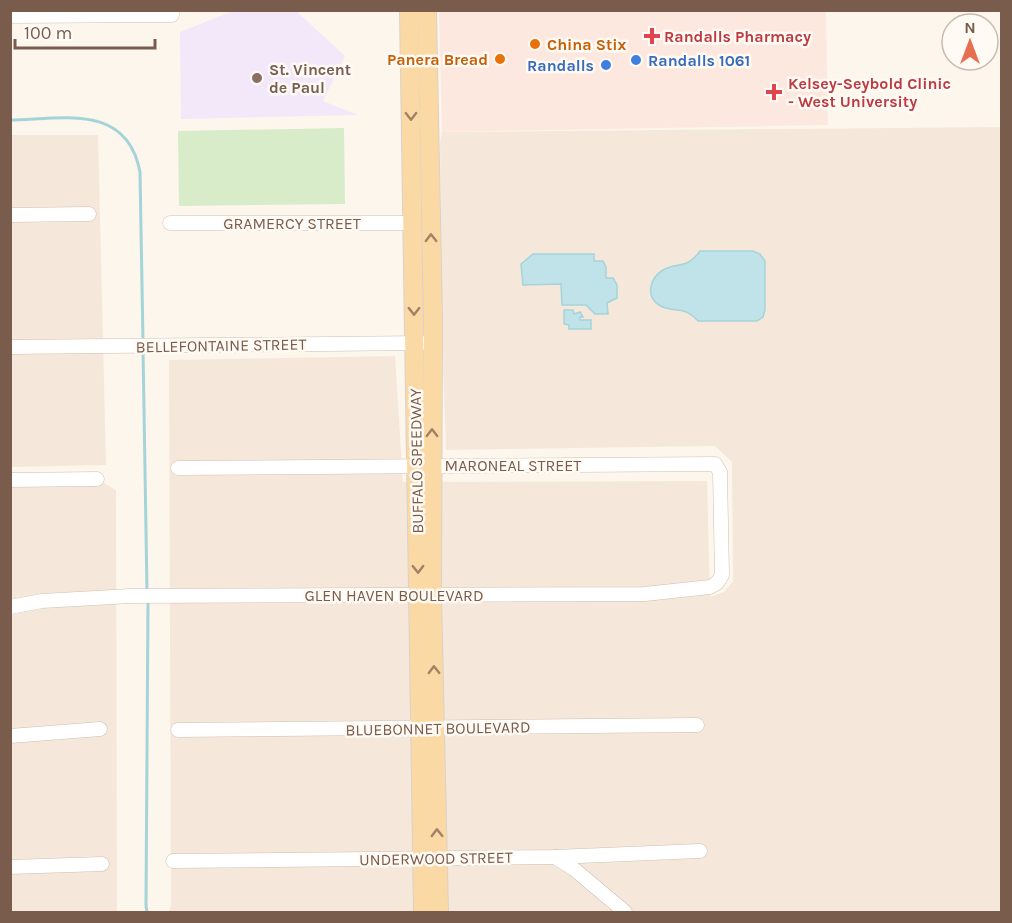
<svg xmlns="http://www.w3.org/2000/svg" width="1012" height="923" font-family="Karla,sans-serif">
  <style>
    .residential { fill: #f5e8da }
    .commercial { fill: #fde8e0 }
    .education { fill: #f3e8fa }
    .green { fill: #d8ecc9 }
    .water { fill: #bfe3e8; stroke: #a5d3da; stroke-width: 1.5 }
    .lines { fill: none; stroke-linecap: round; stroke-linejoin: round }
    .stream { stroke: #a5d3da; stroke-width: 3 }
    .minor-casing { stroke: #d1beb0; stroke-width: 15 }
    .major-casing { stroke: #dad1cd; stroke-width: 20 }
    .minor { stroke: #fff; stroke-width: 14 }
    .major { stroke: #fbd9a5; stroke-width: 18 }
    .oneway { stroke: #a18267 }
    .health-dot { fill: #e0444e; stroke: #fffaf3; stroke-width: 2 }
    .food-dot { fill: #e8710a; stroke: #fffaf3; stroke-width: 2 }
    .shop-dot { fill: #3f7fe0; stroke: #fffaf3; stroke-width: 2 }
    .education-dot { fill: #8d6e63; stroke: #fffaf3; stroke-width: 2 }
    .labels { text-anchor: middle; stroke-width: 5; stroke-linejoin: round; paint-order: stroke }
    .health-label { font-size: 16px; font-weight: bold; fill: #be3a42; stroke: #fffaf3; text-anchor: start }
    .food-label { font-size: 16px; font-weight: bold; fill: #c56008; stroke: #fffaf3; text-anchor: start }
    .shop-label { font-size: 16px; font-weight: bold; fill: #366cbe; stroke: #fffaf3; text-anchor: start }
    .education-label { font-size: 16px; font-weight: bold; fill: #785e54; stroke: #fffaf3; text-anchor: start }
    .street-label { font-size: 16px; fill: #7a5c4d; stroke: #fffaf3 }
  </style>
  <rect width="100%" height="100%" fill="#fdf6ec"/>
  <g class="residential">
    <path d="M 1001,127 L 1001,912 L 169,912 L 171,905 L 169,360 L 395,356 L 403,482 L 707,481 L 710,597 L 724,592 L 733,581 L 732,462 L 715,446 L 446,450 L 442,344 L 440,142 L 442,132 Z"/>
    <path d="M 10,135 L 98,135 L 106,465 L 11,467 Z"/>
    <path d="M 97,479 L 116,490 L 117,912 L 11,912 L 10,480 Z"/>
  </g>
  <path class="commercial" d="M 439,11 L 826,11 L 828,125 L 442,132 Z"/>
  <path class="education" d="M 233,11 L 296,11 L 345,56 L 323,101 L 358,115 L 181,119 L 180,32 Z"/>
  <path class="green" d="M 344,128 L 345,204 L 179,206 L 178,131 Z"/>
  <g class="water">
    <path d="M 700,251 L 753,251 L 760,254 L 765,261 L 765,310 L 763,317 L 757,321 L 698,321 C 683,304 673,314 659,305 C 645,296 650,278 663,270 C 676,262 687,270 700,251 Z"/>
    <path d="M 533,254 L 594,254 L 594,261 L 603,261 L 606,267 L 606,278 L 613,278 L 617,285 L 617,298 L 607,303 L 608,314 L 595,314 L 586,305 L 562,305 L 561,284 L 523,285 L 521,264 Z"/>
    <path d="M 564,310 L 573,310 L 574,314 L 580,312 L 583,317 L 580,317 L 580,320 L 591,320 L 591,329 L 569,329 L 569,325 L 564,324 Z"/>
  </g>
  <g class="lines">
    <g class="stream">
      <path d="M 10,120 C 63,119 127,103 140,172 L 143,342"/>
      <path d="M 143,349 L 147,591"/>
      <path d="M 147,912 L 146,906 L 148,601"/>
    </g>
    <defs>
      <g id="minor">
        <path d="M 10,16 L 172,15 L 172,10"/>
        <path d="M 10,215 L 89,214"/>
        <path d="M 170,223 L 413,223"/>
        <path d="M 10,347 L 422,343"/>
        <path d="M 10,480 L 97,479"/>
        <path d="M 10,607 L 42,601 L 130,596 L 645,594 L 710,587 L 717,583 L 722,575 L 720,472 L 715,464 L 178,468"/>
        <path d="M 178,730 L 697,725"/>
        <path d="M 10,736 L 100,729"/>
        <path d="M 555,857 L 574,869 L 625,912"/>
        <path d="M 173,861 L 555,857 L 700,851"/>
        <path d="M 10,867 L 102,864"/>
      </g>
      <g id="major">
        <path d="M 409,10 L 423,912"/>
        <path d="M 427,10 L 433,320 L 432,595 L 439,912"/>
      </g>
    </defs>
    <use href="#minor" class="minor-casing"/>
    <use href="#major" class="major-casing"/>
    <use href="#minor" class="minor"/>
    <use href="#major" class="major"/>
  </g>
  <defs><path id="oneway-chevron" d="M-2-3.5L2.5 0L-2 3.5" fill="none" stroke-width="1.6" stroke-linecap="round" stroke-linejoin="round" transform="scale(1.5)"/></defs>
  <g class="oneway">
    <use href="#oneway-chevron" transform="translate(411 116) rotate(89)"/>
    <use href="#oneway-chevron" transform="translate(431 238) rotate(-91)"/>
    <use href="#oneway-chevron" transform="translate(414 311) rotate(90)"/>
    <use href="#oneway-chevron" transform="translate(432 433) rotate(-90)"/>
    <use href="#oneway-chevron" transform="translate(418 569) rotate(89)"/>
    <use href="#oneway-chevron" transform="translate(434 670) rotate(-91)"/>
    <use href="#oneway-chevron" transform="translate(437 833) rotate(-91)"/>
  </g>
  <g class="health-dot">
    <path d="M649 27h6v6h6v6h-6v6h-6v-6h-6v-6h6z"/>
    <path d="M771 83h6v6h6v6h-6v6h-6v-6h-6v-6h6z"/>
  </g>
  <g class="food-dot">
    <circle cx="535" cy="44" r="6"/>
    <circle cx="500" cy="59" r="6"/>
  </g>
  <g class="shop-dot">
    <circle cx="636" cy="60" r="6"/>
    <circle cx="606" cy="65" r="6"/>
  </g>
  <circle class="education-dot" cx="257" cy="78" r="6"/>
  <g class="labels">
    <g class="health-label">
      <text x="664" y="42">Randalls Pharmacy</text>
      <text x="788" y="89">Kelsey-Seybold Clinic<tspan x="788" dy="18">- West University</tspan></text>
    </g>
    <g class="food-label">
      <text x="547" y="50">China Stix</text>
      <text x="488" y="65" text-anchor="end">Panera Bread</text>
    </g>
    <g class="shop-label">
      <text x="648" y="66">Randalls 1061</text>
      <text x="594" y="71" text-anchor="end">Randalls</text>
    </g>
    <g class="education-label">
      <text x="269" y="75">St. Vincent<tspan x="269" dy="18">de Paul</tspan></text>
    </g>
    <g class="street-label">
      <text x="292" y="229">GRAMERCY STREET</text>
      <text transform="translate(221 345) rotate(-1)" y="6">BELLEFONTAINE STREET</text>
      <text transform="translate(416 461) rotate(-91)" y="6">BUFFALO SPEEDWAY</text>
      <text x="513" y="471">MARONEAL STREET</text>
      <text x="394" y="601">GLEN HAVEN BOULEVARD</text>
      <text transform="translate(438 728) rotate(-1)" y="6">BLUEBONNET BOULEVARD</text>
      <text transform="translate(436 858) rotate(-1)" y="6">UNDERWOOD STREET</text>
    </g>
  </g>
  <rect width="1012" height="923" fill="none" stroke="#7a5c4d" stroke-width="24"/>
  <g transform="translate(970 42)"><circle r="28" fill="#fffaf3" stroke="#cabbb1" stroke-width="1.5"/>
  <path d="M0-4.5L10 22L0 15L-10 22Z" fill="#e76f51"/>
  <text y="-9" font-size="16" font-weight="bold" text-anchor="middle" fill="#7a5c4d">N</text>
  </g>
  <path d="M15 39v9h140v-9" fill="none" stroke="#7a5c4d" stroke-width="3"/>
  <text x="24" y="39" font-size="18" fill="#7a5c4d" stroke="#fffaf3" stroke-width="4.5" paint-order="stroke">100 m</text>
</svg>
